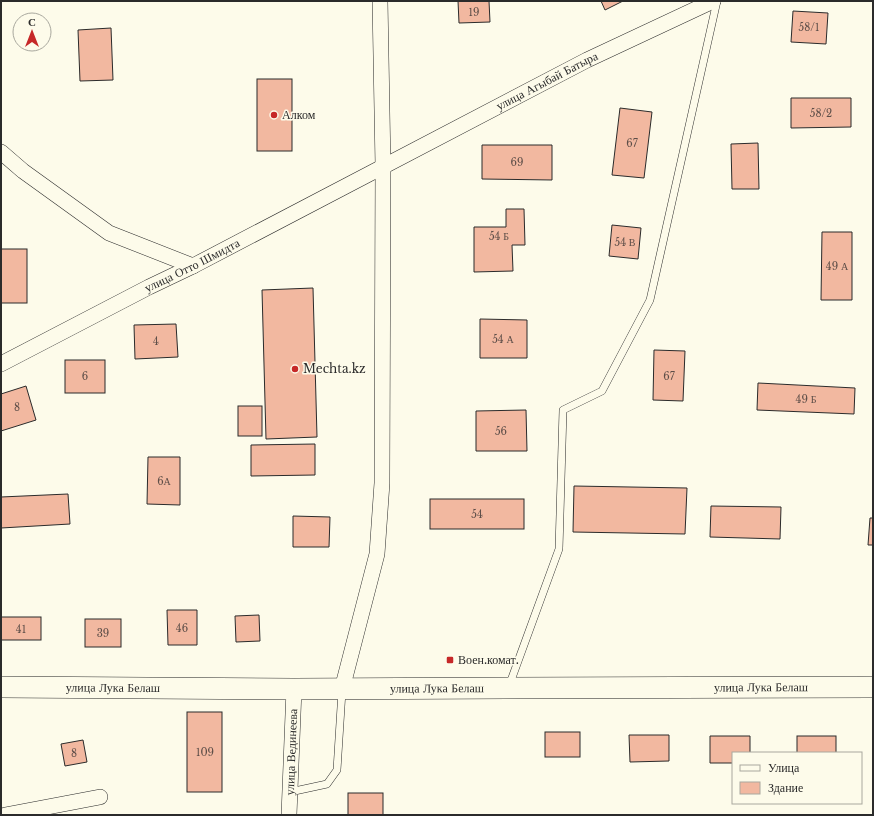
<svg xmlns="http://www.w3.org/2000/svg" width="874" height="816" font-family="'Libre Baskerville',serif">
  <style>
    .building { fill: #f2b8a0; stroke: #2b2b2b }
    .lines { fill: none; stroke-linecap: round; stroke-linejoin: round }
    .lane-casing { stroke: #2b2b2b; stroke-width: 8 }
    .street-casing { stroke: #2b2b2b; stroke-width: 16 }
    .secondary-casing { stroke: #2b2b2b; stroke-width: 22 }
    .lane { stroke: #fdfbea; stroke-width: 7 }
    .street { stroke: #fdfbea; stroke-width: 15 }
    .secondary { stroke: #fdfbea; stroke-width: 21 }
    .poi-dot { fill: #c62828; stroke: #fdfbea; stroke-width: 1.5 }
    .labels { text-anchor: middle; stroke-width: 3; stroke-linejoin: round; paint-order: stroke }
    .number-label { font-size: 10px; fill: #5d4e48 }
    .street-label { font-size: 12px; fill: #2b2b2b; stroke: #fdfbea }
    .poi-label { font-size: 12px; fill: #2b2b2b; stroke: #fdfbea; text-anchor: start }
  </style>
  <rect width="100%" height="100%" fill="#fdfbea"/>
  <g class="building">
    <path d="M 458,1 L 489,1 L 490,22 L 459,23 Z"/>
    <path d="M 601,1 L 623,1 L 605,10 Z"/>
    <path d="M 793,11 L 828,13 L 826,44 L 791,42 Z"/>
    <path d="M 111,28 L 113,80 L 80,81 L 78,30 Z"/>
    <rect x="257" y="79" width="35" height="72"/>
    <path d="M 791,98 L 851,98 L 851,127 L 791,128 Z"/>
    <path d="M 620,108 L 652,112 L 644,178 L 612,175 Z"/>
    <path d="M 758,143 L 759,189 L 732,189 L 731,144 Z"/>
    <path d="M 482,145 L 552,145 L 552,180 L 482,179 Z"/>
    <path d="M 506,209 L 524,209 L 525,245 L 512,245 L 513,271 L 474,272 L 474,227 L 506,227 Z"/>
    <path d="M 612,225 L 641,228 L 638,259 L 609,256 Z"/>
    <path d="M 822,232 L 852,232 L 852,300 L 821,300 Z"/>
    <rect x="1" y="249" width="26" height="54"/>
    <path d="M 313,288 L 317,437 L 266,439 L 262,290 Z"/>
    <path d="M 480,319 L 527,320 L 527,358 L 480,358 Z"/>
    <path d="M 176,324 L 178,357 L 135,359 L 134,325 Z"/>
    <path d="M 654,350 L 685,351 L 683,401 L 653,400 Z"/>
    <rect x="65" y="360" width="40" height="33"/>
    <path d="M 758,383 L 855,388 L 854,414 L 757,410 Z"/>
    <path d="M 26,386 L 36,420 L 1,431 L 1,394 Z"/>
    <rect x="238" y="406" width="24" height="30"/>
    <path d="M 526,410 L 527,451 L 476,451 L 476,411 Z"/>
    <path d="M 315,444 L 315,475 L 251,476 L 251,445 Z"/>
    <path d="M 148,457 L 180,457 L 180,505 L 147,504 Z"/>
    <path d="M 574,486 L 687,488 L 685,534 L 573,532 Z"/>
    <path d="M 68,494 L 70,524 L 1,528 L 1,497 Z"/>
    <rect x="430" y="499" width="94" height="30"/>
    <path d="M 711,506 L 781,507 L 780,539 L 710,537 Z"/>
    <path d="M 293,516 L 330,517 L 329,547 L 293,547 Z"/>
    <path d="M 870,518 L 873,518 L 873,545 L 868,545 Z"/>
    <path d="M 167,610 L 197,610 L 197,645 L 168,645 Z"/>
    <path d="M 259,615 L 260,641 L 236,642 L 235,616 Z"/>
    <rect x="1" y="617" width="40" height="23"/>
    <rect x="85" y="619" width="36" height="28"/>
    <rect x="187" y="712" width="35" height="80"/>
    <rect x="545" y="732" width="35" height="25"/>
    <path d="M 629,735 L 669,735 L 669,761 L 630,762 Z"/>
    <path d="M 710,736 L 750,736 L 750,753 L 733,753 L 733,763 L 710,763 Z"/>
    <rect x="797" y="736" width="39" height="17"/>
    <path d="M 83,740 L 87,762 L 65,766 L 61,744 Z"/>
    <rect x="348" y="793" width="35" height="22"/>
  </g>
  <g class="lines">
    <defs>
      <g id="lane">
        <path d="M 509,686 L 559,549 L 563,410 L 602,391 L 650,300 L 717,1"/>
        <path d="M 290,792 L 327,784 L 337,770 L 342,691"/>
      </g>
      <g id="street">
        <path d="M 1,152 L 23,171 L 109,233 L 193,266"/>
        <path id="s1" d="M 1,364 L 149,287 L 193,266 L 587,60 L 713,1"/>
        <path d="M 342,689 L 377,554 L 382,483 L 383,166 L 380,1"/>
        <path d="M 5,815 L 100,797"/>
        <path id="s2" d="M 289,815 L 294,689"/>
      </g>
      <g id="secondary">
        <path id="s3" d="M 1,687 L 294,689 L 508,688 L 873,687"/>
      </g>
    </defs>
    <use href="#lane" class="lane-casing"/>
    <use href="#street" class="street-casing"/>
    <use href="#secondary" class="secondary-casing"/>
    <use href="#lane" class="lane"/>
    <use href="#street" class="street"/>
    <use href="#secondary" class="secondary"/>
  </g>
  <g class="poi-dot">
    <circle cx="274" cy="115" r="4"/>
    <circle cx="295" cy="369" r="4"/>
    <rect x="446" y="656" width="8" height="8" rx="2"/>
  </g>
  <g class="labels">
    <g class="number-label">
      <text x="474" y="16">19</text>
      <text x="809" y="31">58/1</text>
      <text x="821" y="117">58/2</text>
      <text x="632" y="147">67</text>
      <text x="517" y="166">69</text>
      <text x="499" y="240">54 Б</text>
      <text x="625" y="246">54 В</text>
      <text x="837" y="270">49 А</text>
      <text x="503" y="343">54 А</text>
      <text x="156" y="345">4</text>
      <text x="85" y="380">6</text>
      <text x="669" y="380">67</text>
      <text x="806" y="403">49 Б</text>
      <text x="17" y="411">8</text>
      <text x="501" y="435">56</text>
      <text x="164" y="485">6А</text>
      <text x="477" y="518">54</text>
      <text x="182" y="632">46</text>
      <text x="21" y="633">41</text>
      <text x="103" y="637">39</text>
      <text x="205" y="756">109</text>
      <text x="74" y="757">8</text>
    </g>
    <g class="street-label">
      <text dy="4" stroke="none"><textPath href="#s1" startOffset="615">улица Агыбай Батыра</textPath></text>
      <text dy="4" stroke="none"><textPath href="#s1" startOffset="215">улица Отто Шмидта</textPath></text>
      <text dy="4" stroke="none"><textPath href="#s3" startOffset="760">улица Лука Белаш</textPath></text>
      <text dy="4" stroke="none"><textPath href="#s3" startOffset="112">улица Лука Белаш</textPath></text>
      <text dy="4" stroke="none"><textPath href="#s3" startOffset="436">улица Лука Белаш</textPath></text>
      <text dy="4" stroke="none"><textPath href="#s2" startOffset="63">улица Вединеева</textPath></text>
    </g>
    <g class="poi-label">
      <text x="282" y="119">Алком</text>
      <text x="303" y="373">Mechta.kz</text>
      <text x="458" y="664">Воен.комат.</text>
    </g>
  </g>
  <rect width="874" height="816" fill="none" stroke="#2b2b2b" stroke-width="4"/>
  <rect x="732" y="752" width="130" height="52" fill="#fdfbea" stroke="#a9a89e"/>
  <rect x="740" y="765" width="20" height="6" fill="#fdfbea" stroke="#a9a89e"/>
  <text x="768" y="772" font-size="12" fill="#2b2b2b">Улица</text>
  <rect x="740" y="782" width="20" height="12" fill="#f2b8a0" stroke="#a9a89e"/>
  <text x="768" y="792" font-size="12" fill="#2b2b2b">Здание</text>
  <g transform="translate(32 32)"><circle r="19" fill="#fdfbea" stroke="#a9a89e"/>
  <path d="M0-3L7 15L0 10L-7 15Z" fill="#c62828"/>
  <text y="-6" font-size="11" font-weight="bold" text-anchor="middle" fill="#2b2b2b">С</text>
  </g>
</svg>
